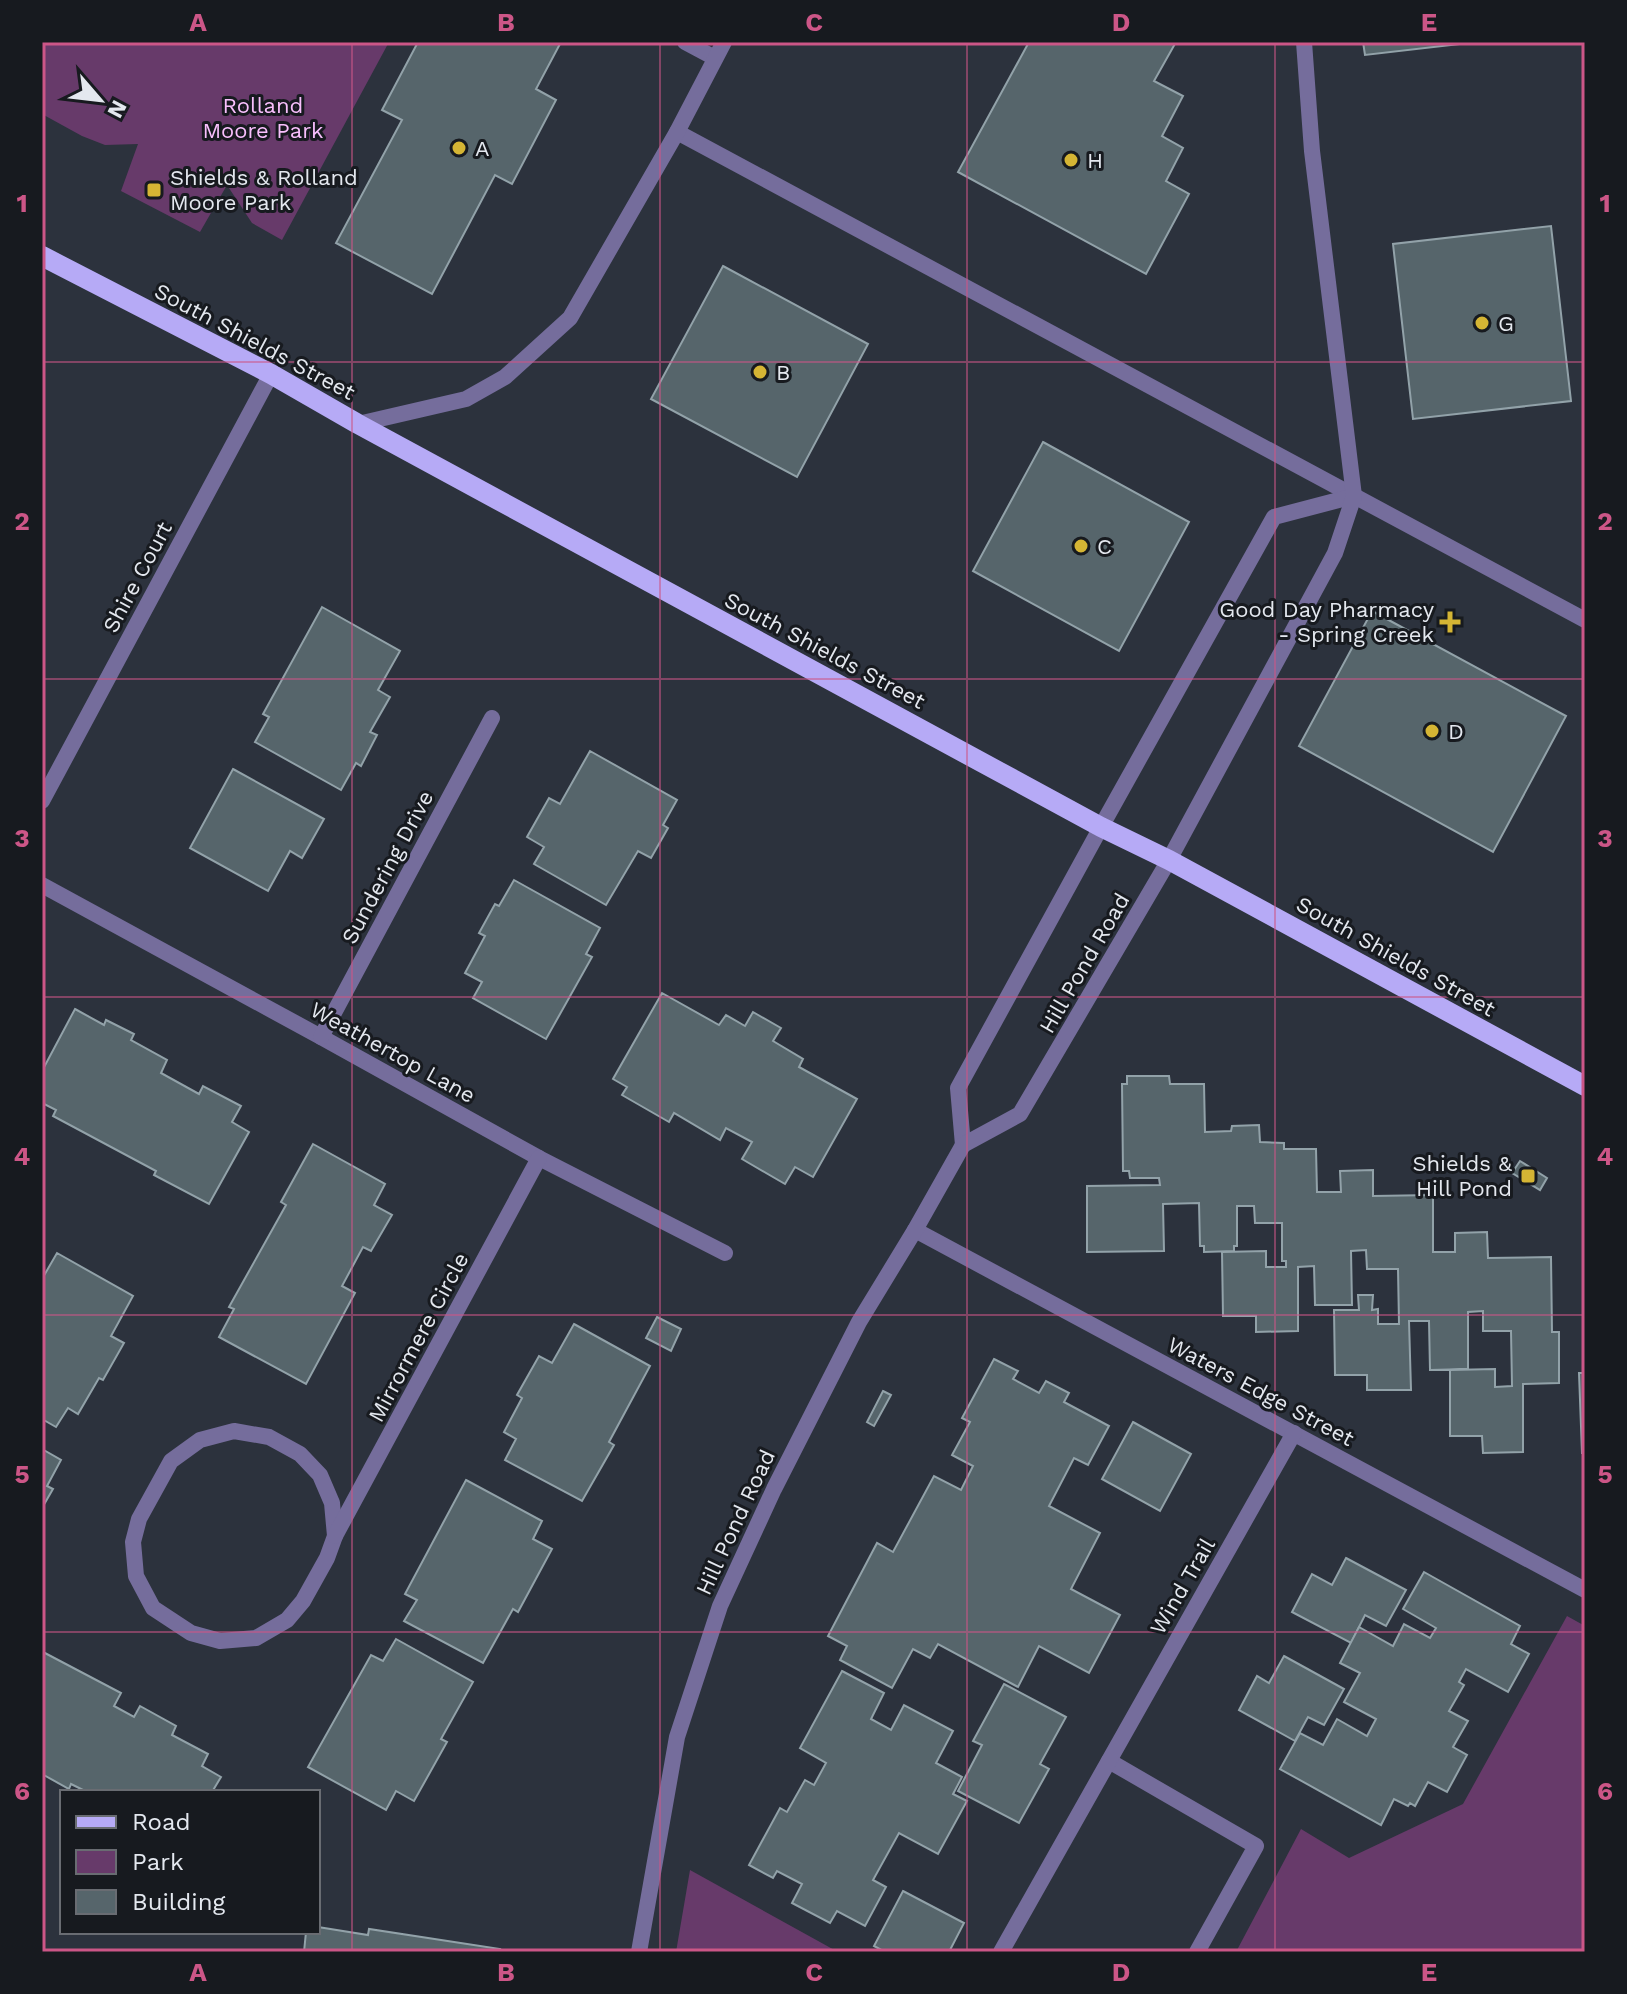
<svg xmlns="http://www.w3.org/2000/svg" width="1627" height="1994" font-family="'Work Sans',sans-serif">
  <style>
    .green { fill: #673a6a }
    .building { fill: #56656b; stroke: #92a2a9; stroke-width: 2 }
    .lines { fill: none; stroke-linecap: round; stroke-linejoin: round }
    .service { stroke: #756d9c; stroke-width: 16 }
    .minor { stroke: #756d9c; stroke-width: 16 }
    .primary { stroke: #b6aaf6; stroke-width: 20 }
    .grid { fill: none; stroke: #cc5687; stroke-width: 2; stroke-opacity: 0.55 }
    .poi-dot { fill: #d5b534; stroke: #171a1f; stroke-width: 3 }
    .labels { text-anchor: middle; stroke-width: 6; stroke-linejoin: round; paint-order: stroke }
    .park-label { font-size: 22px; fill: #f9bffd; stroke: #171a1f }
    .poi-label { font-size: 22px; fill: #e4e8ef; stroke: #171a1f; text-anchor: start }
    .street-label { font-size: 22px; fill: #e4e8ef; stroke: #171a1f }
    .neatline { fill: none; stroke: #cc5687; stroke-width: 3 }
    .grid-label { font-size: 26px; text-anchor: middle; font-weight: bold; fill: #cc5687 }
  </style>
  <rect width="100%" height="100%" fill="#2c323d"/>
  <g class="green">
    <path d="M 42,42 L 389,42 L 282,240 L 252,223 L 227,185 L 200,232 L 121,191 L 138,144 L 105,145 L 82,136 L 42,114 Z"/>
    <path d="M 1567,1616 L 1585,1626 L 1585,1952 L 1236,1952 L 1301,1829 L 1349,1858 L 1463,1804 Z"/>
    <path d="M 690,1870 L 838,1952 L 839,1952 L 676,1952 Z"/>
  </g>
  <g class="building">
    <path d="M 418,42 L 561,42 L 536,89 L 556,100 L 512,184 L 495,175 L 432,294 L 336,243 L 402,120 L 382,110 Z"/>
    <path d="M 1029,42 L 1176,42 L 1154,81 L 1183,96 L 1162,136 L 1183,148 L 1166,181 L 1189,194 L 1146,274 L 958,172 Z"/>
    <path d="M 1363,42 L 1477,42 L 1365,55 Z"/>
    <path d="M 1551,226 L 1571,401 L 1413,419 L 1393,244 Z"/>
    <path d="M 723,266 L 868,344 L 797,477 L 651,399 Z"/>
    <path d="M 1043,442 L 1189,522 L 1119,651 L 973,571 Z"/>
    <path d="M 322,607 L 400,651 L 378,690 L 390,697 L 370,732 L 377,735 L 361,766 L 356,763 L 341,790 L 255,742 L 269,717 L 263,714 Z"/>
    <path d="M 1372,611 L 1566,716 L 1493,852 L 1299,746 Z"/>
    <path d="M 590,751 L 677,800 L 663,825 L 668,828 L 651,858 L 638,851 L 606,905 L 534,864 L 544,847 L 527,837 L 549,798 L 560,804 Z"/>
    <path d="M 233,769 L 324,819 L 302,858 L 290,851 L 268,891 L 190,848 Z"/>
    <path d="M 514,880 L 600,928 L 586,954 L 592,957 L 546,1039 L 473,998 L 482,982 L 465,973 L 485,936 L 479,933 L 495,904 L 499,906 Z"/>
    <path d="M 662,993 L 719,1025 L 726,1015 L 745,1026 L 753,1012 L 781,1028 L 773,1041 L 803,1059 L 799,1067 L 857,1099 L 813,1177 L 795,1167 L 785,1184 L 742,1159 L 752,1142 L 726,1128 L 720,1140 L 674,1113 L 669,1122 L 622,1095 L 627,1087 L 613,1079 Z"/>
    <path d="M 75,1009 L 104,1025 L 106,1020 L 134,1034 L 131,1040 L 167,1060 L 161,1073 L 199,1094 L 203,1086 L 241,1106 L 232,1122 L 249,1132 L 209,1204 L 154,1175 L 156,1171 L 53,1116 L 56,1110 L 42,1103 L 42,1071 Z"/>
    <path d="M 1127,1076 L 1169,1076 L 1170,1084 L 1204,1084 L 1205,1132 L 1231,1131 L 1232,1126 L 1259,1125 L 1260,1142 L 1284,1143 L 1284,1149 L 1316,1149 L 1317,1192 L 1341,1192 L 1340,1171 L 1373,1170 L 1373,1196 L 1433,1195 L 1433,1252 L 1455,1252 L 1455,1233 L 1487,1232 L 1488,1258 L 1551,1257 L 1552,1332 L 1559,1332 L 1559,1383 L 1523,1384 L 1523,1452 L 1483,1453 L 1482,1436 L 1450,1436 L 1450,1370 L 1495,1369 L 1495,1387 L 1512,1386 L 1511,1331 L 1483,1331 L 1483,1311 L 1468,1312 L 1468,1369 L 1430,1370 L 1429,1321 L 1409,1321 L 1411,1390 L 1367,1390 L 1367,1375 L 1335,1375 L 1334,1310 L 1359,1310 L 1358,1295 L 1373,1295 L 1372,1310 L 1378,1309 L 1378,1324 L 1399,1324 L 1398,1269 L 1367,1269 L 1366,1250 L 1351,1251 L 1352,1305 L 1315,1305 L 1314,1266 L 1298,1267 L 1298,1331 L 1256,1332 L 1256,1316 L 1223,1316 L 1222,1252 L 1266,1251 L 1266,1267 L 1286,1267 L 1286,1261 L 1282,1261 L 1282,1223 L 1255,1223 L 1254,1206 L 1237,1206 L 1237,1246 L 1234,1246 L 1234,1251 L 1204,1252 L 1204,1246 L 1200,1246 L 1199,1203 L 1163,1204 L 1164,1251 L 1087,1252 L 1087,1186 L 1160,1185 L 1159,1178 L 1130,1178 L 1129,1171 L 1123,1171 L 1122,1084 L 1127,1084 Z"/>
    <path d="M 313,1144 L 385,1184 L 374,1205 L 392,1215 L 371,1251 L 363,1247 L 342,1286 L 355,1293 L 306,1384 L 219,1337 L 234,1309 L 229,1307 L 286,1205 L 281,1202 Z"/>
    <path d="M 1520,1161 L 1547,1178 L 1540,1190 L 1512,1173 Z"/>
    <path d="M 57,1253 L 133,1296 L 111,1336 L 124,1343 L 103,1380 L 99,1378 L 78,1414 L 68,1408 L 56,1427 L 42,1419 L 42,1279 Z"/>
    <path d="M 657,1317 L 681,1329 L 671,1351 L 646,1338 Z"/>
    <path d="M 574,1324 L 650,1366 L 609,1442 L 614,1445 L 582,1501 L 505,1460 L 516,1439 L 504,1432 L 522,1398 L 517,1395 L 539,1356 L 552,1363 Z"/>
    <path d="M 994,1359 L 1018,1371 L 1013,1379 L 1039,1393 L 1046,1381 L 1069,1393 L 1064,1402 L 1109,1426 L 1088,1465 L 1074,1458 L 1049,1506 L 1100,1533 L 1071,1589 L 1120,1615 L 1089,1673 L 1039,1646 L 1018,1687 L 938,1644 L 930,1658 L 913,1649 L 892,1688 L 840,1660 L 847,1646 L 828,1636 L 877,1543 L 893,1552 L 934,1476 L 961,1490 L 973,1466 L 952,1455 L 970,1422 L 962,1418 Z"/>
    <path d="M 1579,1373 L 1585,1373 L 1585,1453 L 1582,1453 Z"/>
    <path d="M 883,1391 L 891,1395 L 874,1426 L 867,1422 Z"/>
    <path d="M 1133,1422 L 1191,1454 L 1160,1511 L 1102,1479 Z"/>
    <path d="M 42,1449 L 61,1460 L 47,1486 L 53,1489 L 42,1508 Z"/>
    <path d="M 466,1480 L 542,1521 L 533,1539 L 552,1549 L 518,1612 L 513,1609 L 483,1663 L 404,1621 L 417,1600 L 405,1594 Z"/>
    <path d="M 1346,1558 L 1406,1590 L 1386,1626 L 1365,1615 L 1351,1643 L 1292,1612 L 1312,1574 L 1332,1585 Z"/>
    <path d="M 1424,1572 L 1520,1626 L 1511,1644 L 1529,1654 L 1508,1692 L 1466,1669 L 1459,1682 L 1464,1685 L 1449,1711 L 1468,1721 L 1453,1747 L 1467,1755 L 1447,1792 L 1428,1782 L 1415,1806 L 1410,1803 L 1408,1806 L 1394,1799 L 1381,1825 L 1280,1769 L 1300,1733 L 1323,1745 L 1337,1719 L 1367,1736 L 1376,1719 L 1344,1702 L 1360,1673 L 1340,1663 L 1359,1627 L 1393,1646 L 1404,1624 L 1430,1638 L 1436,1628 L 1403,1609 Z"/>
    <path d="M 396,1639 L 473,1682 L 441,1739 L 447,1742 L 414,1801 L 396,1791 L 386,1810 L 308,1767 L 371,1655 L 383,1661 Z"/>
    <path d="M 43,1652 L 121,1693 L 114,1706 L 134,1717 L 140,1706 L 176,1726 L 172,1735 L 208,1754 L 202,1766 L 221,1777 L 212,1792 L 87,1792 L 71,1784 L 69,1789 L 42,1774 Z"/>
    <path d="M 1284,1656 L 1344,1689 L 1324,1725 L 1308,1717 L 1295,1741 L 1239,1710 L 1257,1676 L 1269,1683 Z"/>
    <path d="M 842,1671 L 884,1693 L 871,1719 L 891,1730 L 904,1705 L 953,1731 L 936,1763 L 962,1777 L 953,1794 L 967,1801 L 938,1854 L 899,1833 L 873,1880 L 886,1887 L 865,1926 L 837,1911 L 830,1923 L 792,1903 L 802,1884 L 777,1871 L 773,1878 L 749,1865 L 780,1808 L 787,1812 L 805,1780 L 814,1785 L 826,1763 L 800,1748 Z"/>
    <path d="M 1004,1684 L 1066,1717 L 1040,1764 L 1049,1769 L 1019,1823 L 958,1791 L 982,1745 L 973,1741 Z"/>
    <path d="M 903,1891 L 964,1923 L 949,1952 L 885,1952 L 874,1946 Z"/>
    <path d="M 318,1927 L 368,1935 L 369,1929 L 500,1949 L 499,1952 L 304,1952 L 306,1932 L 318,1932 Z"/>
  </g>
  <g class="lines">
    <g class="service">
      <path d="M 685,42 L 715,58"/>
      <path d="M 677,132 L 1585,620"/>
      <path d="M 358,424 L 466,399 L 505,377 L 570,318 L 677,132 L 724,42"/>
      <path d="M 1101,827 L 1274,517 L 1354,496"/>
      <path d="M 1169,860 L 1335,553 L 1354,496 L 1312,151 L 1304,42"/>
    </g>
    <g class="minor">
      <path d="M 42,801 L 271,374"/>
      <path d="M 42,885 L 321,1037 L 539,1158 L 725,1253"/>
      <path d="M 321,1037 L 492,718"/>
      <path d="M 963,1145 L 958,1088 L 1101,827"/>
      <path d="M 915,1230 L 1585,1590"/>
      <path d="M 234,1431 L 269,1437 L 300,1454 L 320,1475 L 332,1503 L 335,1536 L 327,1558 L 303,1601 L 287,1620 L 256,1638 L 220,1641 L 191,1633 L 153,1608 L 136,1576 L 133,1542 L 139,1519 L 171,1461 L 200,1440 Z"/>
      <path d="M 335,1536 L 539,1158"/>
      <path d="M 1109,1761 L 1256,1846 L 1197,1952"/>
      <path d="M 639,1952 L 677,1737 L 720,1606 L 774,1489 L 859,1322 L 915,1230 L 963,1145 L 1020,1114 L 1169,860"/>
      <path d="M 1001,1952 L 1294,1433"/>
    </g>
    <path class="primary" d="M 42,256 L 271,374 L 358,424 L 1101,827 L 1169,860 L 1585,1086"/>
  </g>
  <path class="grid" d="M 352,42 L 352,1952M 660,42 L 660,1952M 967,42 L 967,1952M 1275,42 L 1275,1952M 42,362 L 1585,362M 42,679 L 1585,679M 42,997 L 1585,997M 42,1315 L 1585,1315M 42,1632 L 1585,1632"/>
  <g class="poi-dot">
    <circle cx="459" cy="148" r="8"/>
    <circle cx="1071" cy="160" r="8"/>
    <rect x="146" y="182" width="16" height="16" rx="4"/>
    <circle cx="1482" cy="323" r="8"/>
    <circle cx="760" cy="372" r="8"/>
    <circle cx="1081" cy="546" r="8"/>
    <path d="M1446 610h8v8h8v8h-8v8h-8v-8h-8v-8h8z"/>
    <circle cx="1432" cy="731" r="8"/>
    <rect x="1520" y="1168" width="16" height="16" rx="4"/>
  </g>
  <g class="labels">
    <g class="park-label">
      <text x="263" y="113">Rolland<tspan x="263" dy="25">Moore Park</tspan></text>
    </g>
    <g class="poi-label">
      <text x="475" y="156">A</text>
      <text x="1087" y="168">H</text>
      <text x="170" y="185">Shields &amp; Rolland<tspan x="170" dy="25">Moore Park</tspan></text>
      <text x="1498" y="331">G</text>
      <text x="776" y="380">B</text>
      <text x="1097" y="554">C</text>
      <text x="1434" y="617" text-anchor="end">Good Day Pharmacy<tspan x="1434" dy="25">- Spring Creek</tspan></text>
      <text x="1448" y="739">D</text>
      <text x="1512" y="1171" text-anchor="end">Shields &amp;<tspan x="1512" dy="25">Hill Pond</tspan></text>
    </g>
    <g class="street-label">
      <text transform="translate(255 341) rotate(28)" y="8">South Shields Street</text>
      <text transform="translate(137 577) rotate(-62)" y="8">Shire Court</text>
      <text transform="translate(825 650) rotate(28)" y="8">South Shields Street</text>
      <text transform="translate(387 867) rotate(-62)" y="8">Sundering Drive</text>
      <text transform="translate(1396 956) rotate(29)" y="8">South Shields Street</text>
      <text transform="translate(1084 963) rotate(-60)" y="8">Hill Pond Road</text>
      <text transform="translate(393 1052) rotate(29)" y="8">Weathertop Lane</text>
      <text transform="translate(418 1337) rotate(-62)" y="8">Mirrormere Circle</text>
      <text transform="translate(1261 1391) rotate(28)" y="8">Waters Edge Street</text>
      <text transform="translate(735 1522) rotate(-65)" y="8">Hill Pond Road</text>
      <text transform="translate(1182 1586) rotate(-60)" y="8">Wind Trail</text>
    </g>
  </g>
  <rect width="1627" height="1994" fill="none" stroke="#171a1f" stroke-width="88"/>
  <rect x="60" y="1790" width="260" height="144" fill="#171a1f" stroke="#696c72" stroke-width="2"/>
  <rect x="76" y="1816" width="40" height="12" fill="#b6aaf6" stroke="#696c72" stroke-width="2"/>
  <text x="132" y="1830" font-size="24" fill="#e4e8ef">Road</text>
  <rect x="76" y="1850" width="40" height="24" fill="#673a6a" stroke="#696c72" stroke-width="2"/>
  <text x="132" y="1870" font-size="24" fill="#e4e8ef">Park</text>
  <rect x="76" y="1890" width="40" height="24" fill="#56656b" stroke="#696c72" stroke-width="2"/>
  <text x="132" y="1910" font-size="24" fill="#e4e8ef">Building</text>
  <g transform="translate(100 100) rotate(118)" stroke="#171a1f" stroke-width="6" paint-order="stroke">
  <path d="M0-6L14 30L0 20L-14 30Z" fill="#e4e8ef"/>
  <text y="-12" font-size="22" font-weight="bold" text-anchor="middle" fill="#e4e8ef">N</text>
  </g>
  <rect x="44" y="44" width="1539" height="1906" class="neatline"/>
  <g class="grid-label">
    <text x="198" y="31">A</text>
    <text x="506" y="31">B</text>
    <text x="814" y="31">C</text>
    <text x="1121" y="31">D</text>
    <text x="1429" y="31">E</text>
    <text x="22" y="212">1</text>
    <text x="1605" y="212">1</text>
    <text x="22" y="530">2</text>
    <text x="1605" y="530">2</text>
    <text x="22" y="847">3</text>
    <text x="1605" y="847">3</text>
    <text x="22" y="1165">4</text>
    <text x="1605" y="1165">4</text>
    <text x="22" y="1483">5</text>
    <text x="1605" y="1483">5</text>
    <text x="22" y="1800">6</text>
    <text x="1605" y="1800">6</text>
    <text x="198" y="1981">A</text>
    <text x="506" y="1981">B</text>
    <text x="814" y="1981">C</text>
    <text x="1121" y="1981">D</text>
    <text x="1429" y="1981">E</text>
  </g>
</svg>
